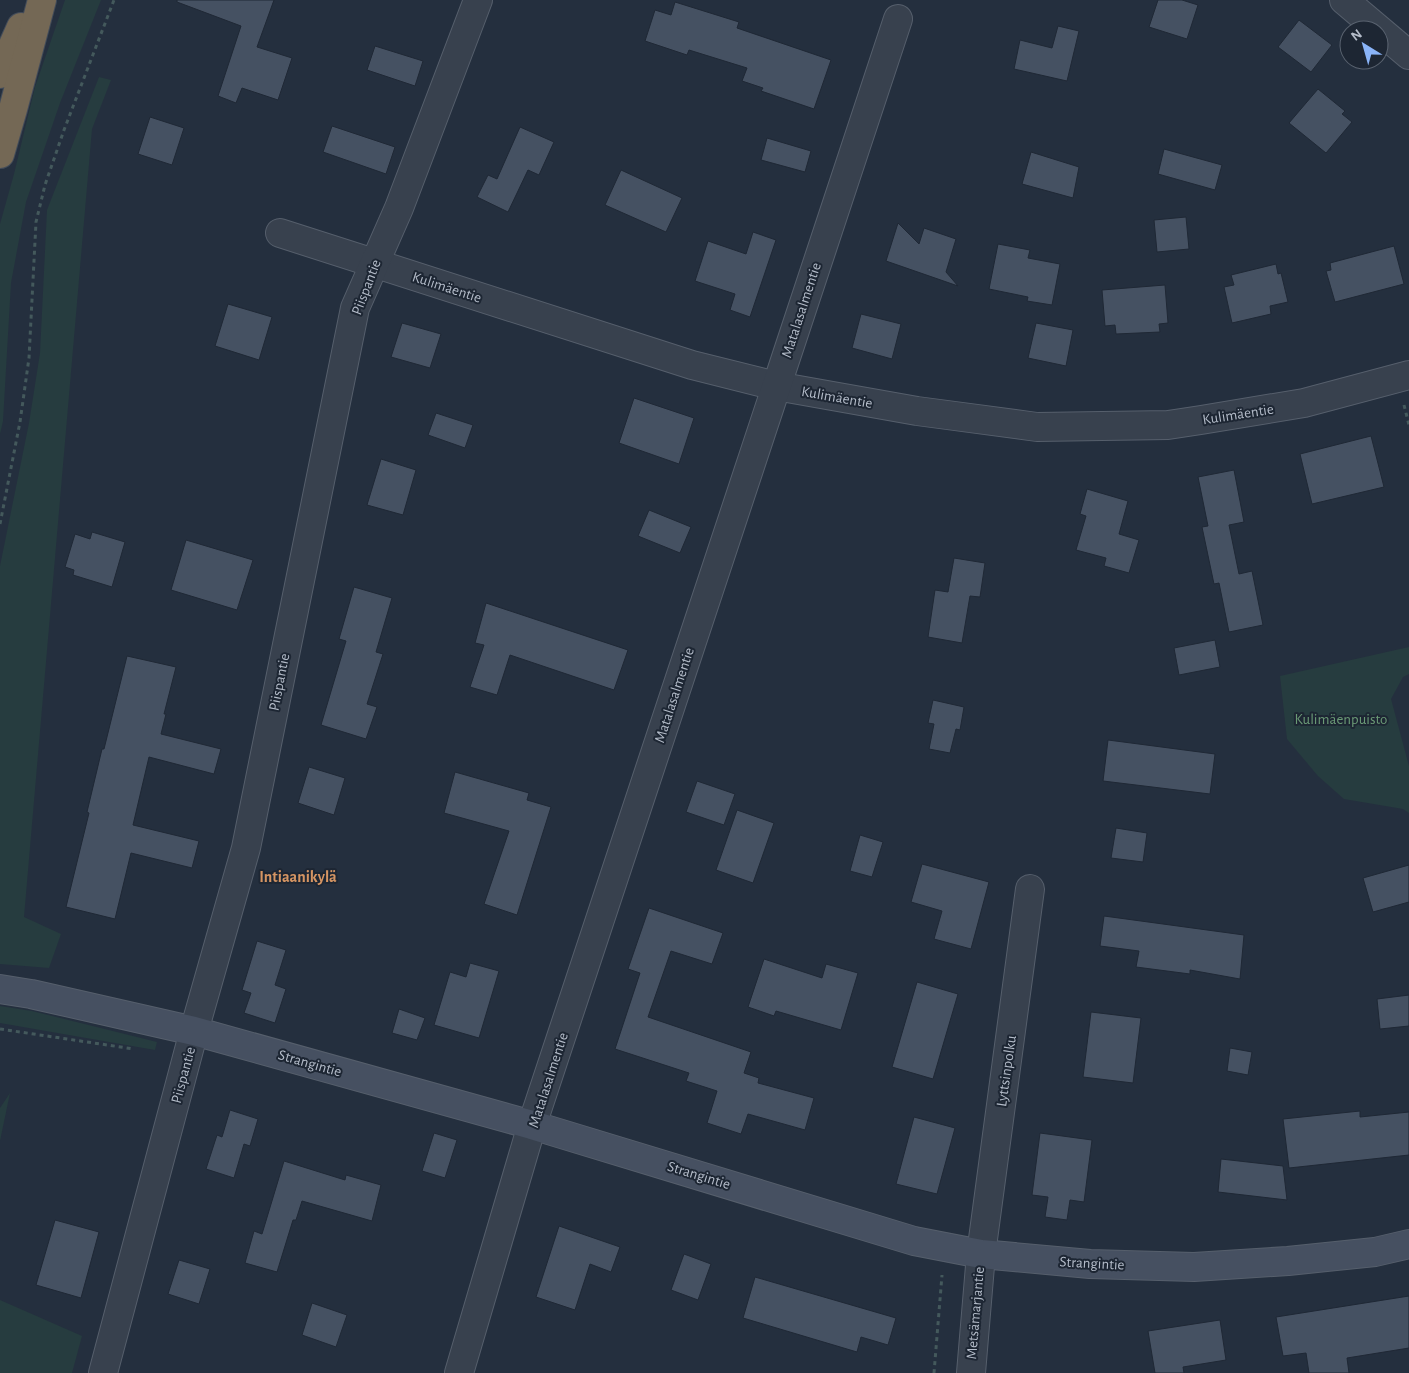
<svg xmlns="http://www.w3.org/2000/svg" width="1409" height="1373" font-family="'Alegreya Sans',sans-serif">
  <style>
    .green { fill: #263c3f }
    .building { fill: #455162; stroke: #1f2835 }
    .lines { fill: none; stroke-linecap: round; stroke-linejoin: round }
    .street-casing { stroke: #565f6c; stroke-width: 30 }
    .secondary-casing { stroke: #565f6c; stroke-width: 30 }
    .highway-casing { stroke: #434c59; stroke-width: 30 }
    .path { stroke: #44595c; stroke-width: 3; stroke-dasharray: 4 4; stroke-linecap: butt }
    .street { stroke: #38414e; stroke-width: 28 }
    .secondary { stroke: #465061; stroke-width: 28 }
    .highway { stroke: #746855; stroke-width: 28 }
    .labels { text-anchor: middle; stroke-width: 4; stroke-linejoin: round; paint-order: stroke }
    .street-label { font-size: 15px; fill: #b4bcc9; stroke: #1d2633 }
    .park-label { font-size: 15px; fill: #6b9a76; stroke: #1d2633 }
    .neighbourhood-label { font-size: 16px; font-weight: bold; fill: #d59563; stroke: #1d2633 }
  </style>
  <rect width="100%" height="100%" fill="#242f3e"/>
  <g class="green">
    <path d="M 65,0 L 101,0 L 60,103 L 26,202 L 11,283 L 3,421 L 0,434 L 0,224 L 14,174 L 35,87 Z"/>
    <path d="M 99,77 L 111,80 L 92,129 L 24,917 L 61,934 L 49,968 L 0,964 L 0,566 L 29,423 L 40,353 L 47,210 Z"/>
    <path d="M 1409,647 L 1409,674 L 1403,677 L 1391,699 L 1409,766 L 1409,813 L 1403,809 L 1344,799 L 1318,776 L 1287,739 L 1280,676 Z"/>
    <path d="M 0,1006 L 32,1011 L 157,1042 L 155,1050 L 0,1023 Z"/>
    <path d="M 10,1093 L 0,1141 L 0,1108 Z"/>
    <path d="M 0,1300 L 82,1336 L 72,1373 L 0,1373 Z"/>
  </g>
  <g class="building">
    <path d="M 177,0 L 274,0 L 257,47 L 292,58 L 278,100 L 242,88 L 236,103 L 218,96 L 241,26 L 177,2 Z"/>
    <path d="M 1158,0 L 1182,0 L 1198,5 L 1187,39 L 1149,27 Z"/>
    <path d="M 675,2 L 739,22 L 737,28 L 831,60 L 814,109 L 761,91 L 763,88 L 742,81 L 747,68 L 689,50 L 687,55 L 645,41 L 655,10 L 671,15 Z"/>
    <path d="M 1299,20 L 1332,45 L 1311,72 L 1278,47 Z"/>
    <path d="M 1058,26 L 1079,31 L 1067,81 L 1014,69 L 1020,40 L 1052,48 Z"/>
    <path d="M 375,46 L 423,61 L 415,86 L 367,70 Z"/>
    <path d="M 1318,89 L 1345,111 L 1342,114 L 1352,122 L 1326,153 L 1289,123 Z"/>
    <path d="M 150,117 L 184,128 L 172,165 L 138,154 Z"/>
    <path d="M 332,126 L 395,147 L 386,174 L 323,152 Z"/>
    <path d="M 520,127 L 554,142 L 539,175 L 528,170 L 508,212 L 477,197 L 488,175 L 497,179 Z"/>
    <path d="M 767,138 L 811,151 L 805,172 L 761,160 Z"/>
    <path d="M 1164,149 L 1222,165 L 1215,190 L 1158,174 Z"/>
    <path d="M 1031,152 L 1079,167 L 1073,198 L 1022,184 Z"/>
    <path d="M 621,170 L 682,198 L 666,232 L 605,205 Z"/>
    <path d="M 1186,217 L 1189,249 L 1157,252 L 1154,220 Z"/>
    <path d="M 898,223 L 919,244 L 924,228 L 956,239 L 946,272 L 958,286 L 886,261 Z"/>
    <path d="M 753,232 L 776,240 L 750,317 L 730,310 L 735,294 L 695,281 L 708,241 L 746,254 Z"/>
    <path d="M 998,244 L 1030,250 L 1028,258 L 1060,264 L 1052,305 L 1027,301 L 1028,297 L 989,289 Z"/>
    <path d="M 1394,246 L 1404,284 L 1335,302 L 1326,271 L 1331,270 L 1330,263 Z"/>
    <path d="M 1276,264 L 1278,274 L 1281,273 L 1288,302 L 1270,306 L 1271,314 L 1232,323 L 1224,287 L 1234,285 L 1231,275 Z"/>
    <path d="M 1165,285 L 1168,323 L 1159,324 L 1160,332 L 1116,334 L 1115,325 L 1105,326 L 1102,290 Z"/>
    <path d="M 228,304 L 272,317 L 259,360 L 215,346 Z"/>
    <path d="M 861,314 L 901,324 L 892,359 L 852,348 Z"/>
    <path d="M 402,323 L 441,334 L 430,368 L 391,357 Z"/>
    <path d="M 1036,323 L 1073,330 L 1066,366 L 1028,358 Z"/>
    <path d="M 634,398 L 694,418 L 679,464 L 619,443 Z"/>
    <path d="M 436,413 L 473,425 L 465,448 L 428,435 Z"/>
    <path d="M 1371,436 L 1384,487 L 1312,504 L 1300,454 Z"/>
    <path d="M 381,459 L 416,470 L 403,515 L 367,505 Z"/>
    <path d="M 1234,470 L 1244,522 L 1229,525 L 1239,574 L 1252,571 L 1263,625 L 1229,632 L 1219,583 L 1214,584 L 1202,527 L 1208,526 L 1198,477 Z"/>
    <path d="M 1087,489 L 1128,501 L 1119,534 L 1139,540 L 1129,573 L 1104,566 L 1106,558 L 1076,550 L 1086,516 L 1080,514 Z"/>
    <path d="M 649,510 L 691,527 L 680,553 L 638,536 Z"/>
    <path d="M 92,532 L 125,542 L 112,587 L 73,575 L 74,570 L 65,567 L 75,534 L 90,539 Z"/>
    <path d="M 186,540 L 253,560 L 237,610 L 171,590 Z"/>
    <path d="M 954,558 L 985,563 L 980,597 L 970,596 L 962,643 L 928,637 L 935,590 L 948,592 Z"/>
    <path d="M 354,587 L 392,598 L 376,652 L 383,654 L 367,704 L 377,707 L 366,739 L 321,725 L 346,641 L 339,639 Z"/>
    <path d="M 486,603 L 628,650 L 614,690 L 510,655 L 497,695 L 470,687 L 484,645 L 475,643 Z"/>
    <path d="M 1215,640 L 1220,667 L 1179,675 L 1174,648 Z"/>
    <path d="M 127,656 L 176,667 L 164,714 L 166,714 L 161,734 L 221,749 L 214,774 L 149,757 L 133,825 L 199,841 L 192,868 L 131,853 L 115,919 L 66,907 L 89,813 L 87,812 L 102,749 L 104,749 Z"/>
    <path d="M 933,700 L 964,707 L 960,730 L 956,729 L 950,753 L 929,749 L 934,724 L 928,723 Z"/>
    <path d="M 1108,740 L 1215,754 L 1210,794 L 1103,781 Z"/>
    <path d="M 309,767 L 345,778 L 334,815 L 298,803 Z"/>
    <path d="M 455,772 L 529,793 L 527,800 L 551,807 L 517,915 L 484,904 L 509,831 L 444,813 Z"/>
    <path d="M 697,781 L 735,794 L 724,825 L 686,812 Z"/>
    <path d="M 737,810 L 774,823 L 753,883 L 716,870 Z"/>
    <path d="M 1116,828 L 1147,833 L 1143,862 L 1111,858 Z"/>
    <path d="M 860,835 L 883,842 L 872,877 L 850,871 Z"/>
    <path d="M 922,864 L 989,882 L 971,949 L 934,939 L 942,911 L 911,902 Z"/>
    <path d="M 1409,865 L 1409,902 L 1373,912 L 1363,878 Z"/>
    <path d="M 649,908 L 723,933 L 712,964 L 671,951 L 648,1017 L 751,1052 L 744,1073 L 759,1078 L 758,1083 L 814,1098 L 805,1130 L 748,1114 L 741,1134 L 707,1123 L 717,1091 L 686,1081 L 689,1073 L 615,1049 L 640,973 L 628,969 Z"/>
    <path d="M 1104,916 L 1244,935 L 1240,979 L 1190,970 L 1190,974 L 1136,967 L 1139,951 L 1100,946 Z"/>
    <path d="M 257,941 L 286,950 L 275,985 L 286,989 L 275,1023 L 244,1013 L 251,993 L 242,990 Z"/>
    <path d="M 764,959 L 822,978 L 826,964 L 858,973 L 841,1030 L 776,1011 L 774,1016 L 748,1007 Z"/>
    <path d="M 470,963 L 499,971 L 479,1038 L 434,1025 L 450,972 L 466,977 Z"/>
    <path d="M 917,982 L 958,994 L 933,1079 L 892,1067 Z"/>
    <path d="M 1409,995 L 1409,1026 L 1380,1029 L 1377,999 Z"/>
    <path d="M 399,1009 L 425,1018 L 417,1040 L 392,1033 Z"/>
    <path d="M 1091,1012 L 1141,1018 L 1133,1083 L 1083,1077 Z"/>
    <path d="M 1230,1048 L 1252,1052 L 1248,1075 L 1227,1071 Z"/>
    <path d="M 230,1110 L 258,1119 L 250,1146 L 244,1144 L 234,1178 L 206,1169 L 217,1135 L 222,1137 Z"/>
    <path d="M 1360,1111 L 1360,1117 L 1409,1112 L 1409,1155 L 1289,1168 L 1283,1119 Z"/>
    <path d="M 914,1117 L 955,1128 L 937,1194 L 896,1184 Z"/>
    <path d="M 434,1133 L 457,1140 L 445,1178 L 422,1171 Z"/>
    <path d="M 1040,1133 L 1092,1140 L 1084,1202 L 1070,1200 L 1067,1220 L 1045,1217 L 1048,1197 L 1032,1195 Z"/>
    <path d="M 1221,1159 L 1283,1166 L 1287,1200 L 1218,1192 Z"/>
    <path d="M 284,1161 L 345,1180 L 346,1175 L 381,1185 L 372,1221 L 302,1201 L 296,1220 L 293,1220 L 277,1272 L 245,1263 L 254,1231 L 262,1234 Z"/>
    <path d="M 55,1220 L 99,1232 L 81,1298 L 36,1285 Z"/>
    <path d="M 559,1226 L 620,1247 L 611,1272 L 590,1264 L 575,1310 L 536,1297 Z"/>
    <path d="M 684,1254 L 711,1264 L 698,1300 L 671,1290 Z"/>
    <path d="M 179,1260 L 210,1269 L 199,1304 L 168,1294 Z"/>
    <path d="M 755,1277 L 896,1318 L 888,1345 L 861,1337 L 857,1352 L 743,1318 Z"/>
    <path d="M 1409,1296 L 1409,1348 L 1347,1358 L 1349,1373 L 1309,1373 L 1306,1353 L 1283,1356 L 1276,1317 Z"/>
    <path d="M 312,1303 L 347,1315 L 336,1347 L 302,1335 Z"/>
    <path d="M 1220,1320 L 1226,1360 L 1183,1367 L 1184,1373 L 1155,1373 L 1148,1331 Z"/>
  </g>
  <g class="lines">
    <defs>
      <g id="street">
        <path d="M 1344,0 L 1409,55"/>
        <path d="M 280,233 L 692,365 L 776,386 L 917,411 L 1037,427 L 1168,425 L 1201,420 L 1304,403 L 1409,375"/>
        <path d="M 103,1373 L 194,1031 L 246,848 L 355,308 L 399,208 L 478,0"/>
        <path d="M 459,1373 L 532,1125 L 898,19"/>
        <path d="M 971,1373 L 981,1254 L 1030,889"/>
      </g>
      <path id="secondary" d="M 0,989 L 31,994 L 194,1031 L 532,1125 L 914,1241 L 981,1254 L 1090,1264 L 1194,1267 L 1288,1261 L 1375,1252 L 1409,1244"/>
      <g id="highway">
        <path d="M 0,74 L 21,27"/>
        <path d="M 0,154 L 13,109 L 42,0"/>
      </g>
    </defs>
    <use href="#street" class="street-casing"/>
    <use href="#secondary" class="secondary-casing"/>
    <use href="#highway" class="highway-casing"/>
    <g class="path">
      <path d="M 1404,405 L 1409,425"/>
      <path d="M 0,524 L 20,422 L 29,358 L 36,222 L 45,185 L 64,130 L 114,0"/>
      <path d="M 0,1029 L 134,1049"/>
      <path d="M 934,1373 L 942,1275"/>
    </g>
    <use href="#street" class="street"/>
    <use href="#secondary" class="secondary"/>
    <use href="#highway" class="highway"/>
  </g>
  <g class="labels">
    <g class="street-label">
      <text transform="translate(366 287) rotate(-69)" y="5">Piispantie</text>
      <text transform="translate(447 287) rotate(18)" y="5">Kulimäentie</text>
      <text transform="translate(801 310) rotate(-72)" y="5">Matalasalmentie</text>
      <text transform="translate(837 397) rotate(10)" y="5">Kulimäentie</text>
      <text transform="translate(1238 414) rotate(-9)" y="5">Kulimäentie</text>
      <text transform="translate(279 682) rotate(-79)" y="5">Piispantie</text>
      <text transform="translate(674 695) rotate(-72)" y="5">Matalasalmentie</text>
      <text transform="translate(310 1063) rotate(16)" y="5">Strangintie</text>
      <text transform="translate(1006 1071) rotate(-82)" y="5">Lyttsinpolku</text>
      <text transform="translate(183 1075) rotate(-75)" y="5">Piispantie</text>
      <text transform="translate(548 1080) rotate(-72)" y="5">Matalasalmentie</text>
      <text transform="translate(699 1175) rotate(17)" y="5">Strangintie</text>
      <text transform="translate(1092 1263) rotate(3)" y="5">Strangintie</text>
      <text transform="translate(975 1313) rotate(-85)" y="5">Metsämarjantie</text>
    </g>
    <g class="park-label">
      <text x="1341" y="724">Kulimäenpuisto</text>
    </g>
    <g class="neighbourhood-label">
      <text x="298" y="882">Intiaanikylä</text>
    </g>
  </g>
  <g transform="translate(1364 45) rotate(323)"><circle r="24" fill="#1d2633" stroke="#59626f"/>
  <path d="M0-4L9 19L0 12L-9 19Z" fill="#8ab4f8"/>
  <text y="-8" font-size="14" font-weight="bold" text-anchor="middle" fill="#b4bcc9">N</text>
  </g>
</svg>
